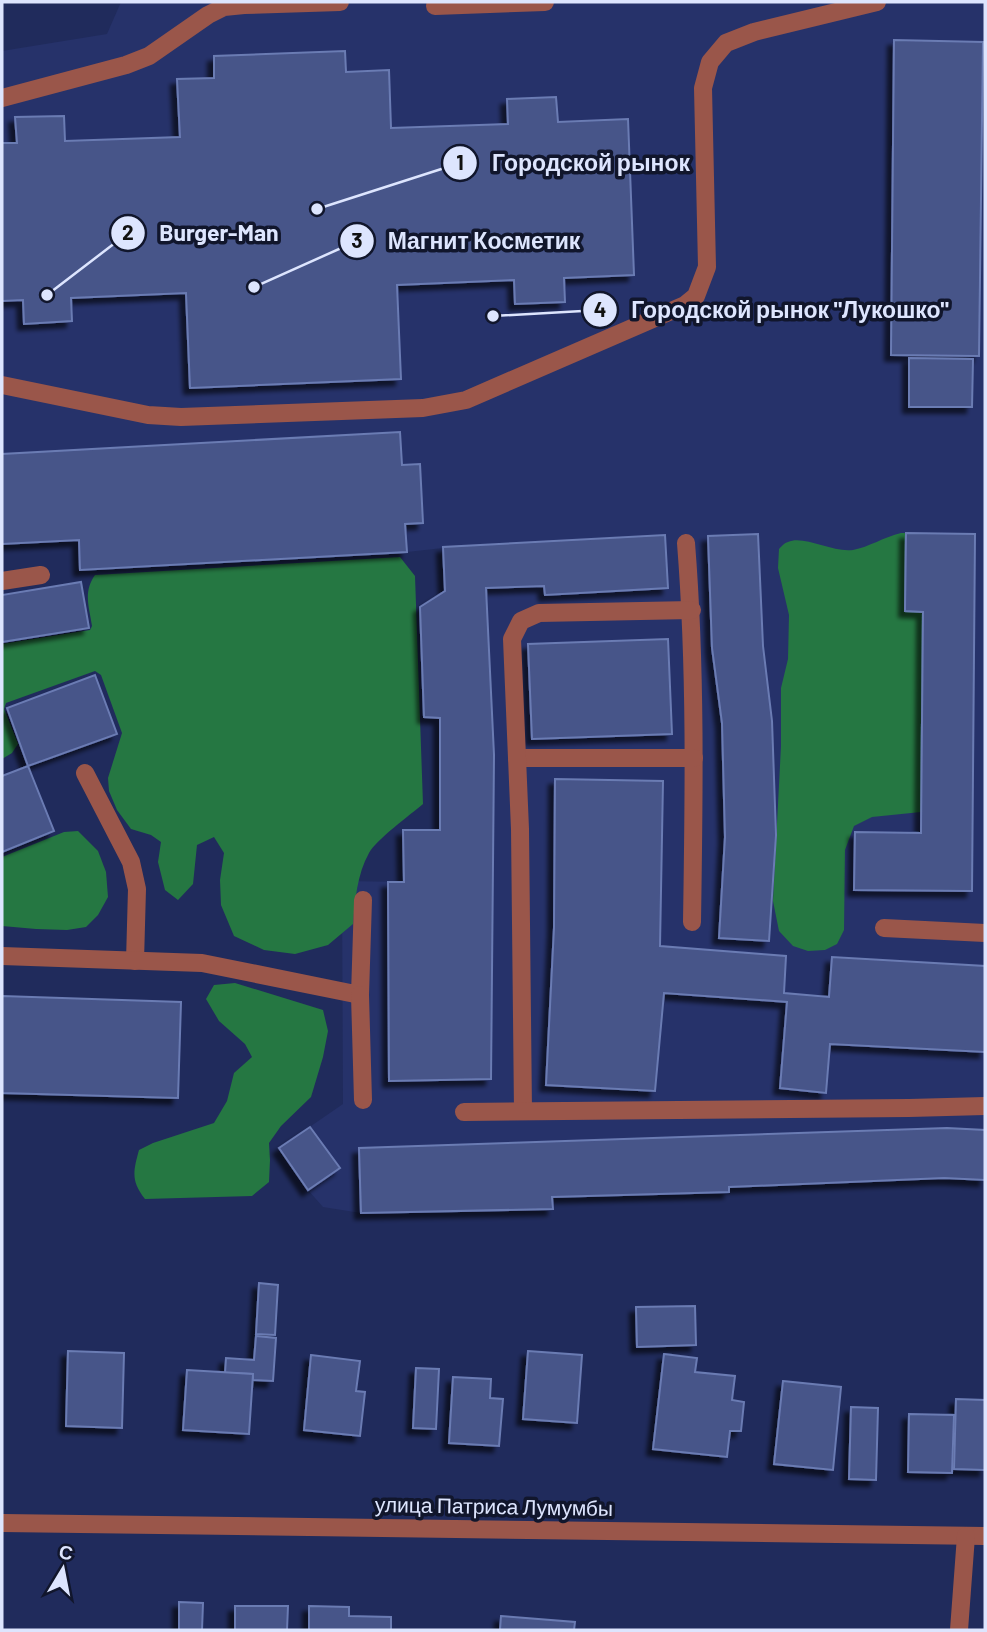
<svg xmlns="http://www.w3.org/2000/svg" width="987" height="1632" font-family="Barlow,sans-serif">
  <style>
    .built { fill: #26326a }
    .forest { fill: #257742 }
    .building { fill: #465489; stroke: #6b7bb3; stroke-width: 2; filter: url(#shadow) }
    .lines { fill: none; stroke-linecap: round; stroke-linejoin: round }
    .minor { stroke: #9a564a; stroke-width: 18 }
    .labels { text-anchor: middle; stroke-width: 7; stroke-linejoin: round; paint-order: stroke }
    .street-label { font-size: 21px; fill: #dde5fe; stroke: #11162c }
    .leader { fill: none; stroke: #dde5fe; stroke-width: 2.5 }
    .callout-dot { fill: #dde5fe; stroke: #11162c; stroke-width: 2.5 }
    .mark-label { font-size: 21px; text-anchor: middle; font-weight: bold; fill: #111 }
    .callout-label { font-size: 23px; text-anchor: middle; font-weight: bold; fill: #dde5fe; stroke: #11162c; stroke-width: 7; stroke-linejoin: round; paint-order: stroke }
  </style>
  <defs>
    <filter id="shadow"><feDropShadow dx="-6" dy="6" stdDeviation="2" flood-color="#0009"/></filter>
  </defs>
  <rect width="100%" height="100%" fill="#202b5c"/>
  <path class="built" d="M 121,2 L 985,2 L 985,1180 L 944,1178 L 729,1187 L 729,1192 L 553,1197 L 553,1209 L 361,1213 L 323,1207 L 308,1190 L 279,1148 L 343,1104 L 342,881 L 404,882 L 403,830 L 440,829 L 440,719 L 424,717 L 420,607 L 445,591 L 443,548 L 407,552 L 80,570 L 79,540 L 2,544 L 2,51 L 107,34 Z"/>
  <g class="forest">
    <path d="M 901,533 L 906,533 L 905,611 L 923,612 L 921,812 L 872,817 L 854,826 L 845,850 L 844,930 L 837,944 L 825,950 L 808,951 L 793,946 L 779,931 L 773,901 L 781,746 L 781,688 L 788,659 L 789,615 L 778,568 L 779,549 C 782,546 784,543 788,542 C 804,535 833,553 853,550 C 869,547 884,537 901,533 Z"/>
    <path d="M 400,557 L 415,576 L 423,804 C 410,815 377,839 369,853 C 357,874 355,901 353,924 L 328,945 L 295,954 L 264,950 L 234,936 L 221,905 L 220,880 L 224,853 L 214,837 L 197,845 L 193,884 L 178,900 L 165,890 L 158,862 L 161,842 L 151,835 L 131,829 L 117,810 L 109,791 L 108,778 L 122,733 L 101,675 L 95,671 L 6,703 L 4,709 L 18,744 L 12,753 L 2,759 L 2,644 L 90,630 L 92,626 C 89,606 83,592 95,575 Z"/>
    <path d="M 78,831 L 98,851 L 106,872 L 108,897 L 98,915 L 86,927 L 67,930 L 36,929 L 2,926 L 2,857 L 64,832 Z"/>
    <path d="M 235,983 L 323,1010 L 328,1031 L 323,1057 L 311,1097 L 281,1126 L 269,1143 L 270,1160 L 269,1182 L 252,1196 L 145,1199 C 131,1181 133,1172 139,1150 L 153,1143 L 214,1123 L 227,1101 L 234,1073 L 252,1057 L 245,1044 L 219,1021 L 206,999 L 214,985 Z"/>
  </g>
  <g class="building">
    <path d="M 894,40 L 983,42 L 979,356 L 891,355 Z"/>
    <path d="M 345,51 L 346,72 L 389,70 L 391,128 L 508,124 L 507,99 L 556,97 L 558,122 L 628,119 L 634,275 L 564,278 L 565,302 L 515,304 L 514,280 L 397,285 L 401,379 L 190,388 L 186,293 L 71,298 L 72,321 L 24,324 L 23,300 L 2,301 L 2,143 L 17,143 L 15,117 L 64,116 L 65,141 L 180,137 L 177,79 L 214,78 L 214,56 Z"/>
    <path d="M 909,358 L 973,359 L 972,407 L 909,407 Z"/>
    <path d="M 400,432 L 402,465 L 420,464 L 423,523 L 405,524 L 407,552 L 80,570 L 79,540 L 2,544 L 2,454 Z"/>
    <path d="M 906,533 L 975,534 L 972,891 L 854,890 L 855,832 L 921,833 L 923,612 L 905,611 Z"/>
    <path d="M 758,534 L 763,646 L 772,721 L 776,835 L 769,941 L 719,938 L 725,837 L 722,723 L 712,648 L 708,536 Z"/>
    <path d="M 665,535 L 668,588 L 545,595 L 544,586 L 486,588 L 494,755 L 491,1079 L 389,1081 L 388,882 L 404,882 L 403,830 L 440,830 L 440,718 L 424,717 L 420,607 L 445,591 L 443,547 Z"/>
    <path d="M 81,582 L 89,628 L 2,642 L 2,595 Z"/>
    <path d="M 668,639 L 672,734 L 532,739 L 528,644 Z"/>
    <path d="M 95,675 L 117,734 L 28,766 L 7,708 Z"/>
    <path d="M 28,766 L 54,831 L 2,852 L 2,776 Z"/>
    <path d="M 555,779 L 663,781 L 660,946 L 786,956 L 784,993 L 829,997 L 832,957 L 985,966 L 985,1052 L 830,1044 L 826,1093 L 780,1088 L 787,1002 L 664,993 L 655,1091 L 546,1085 L 554,928 Z"/>
    <path d="M 2,996 L 181,1002 L 178,1098 L 2,1093 Z"/>
    <path d="M 310,1127 L 340,1168 L 308,1190 L 279,1148 Z"/>
    <path d="M 947,1128 L 985,1130 L 985,1180 L 944,1178 L 729,1187 L 729,1192 L 552,1197 L 553,1209 L 361,1213 L 359,1148 Z"/>
    <path d="M 259,1283 L 278,1285 L 275,1335 L 256,1334 Z"/>
    <path d="M 695,1306 L 696,1345 L 637,1347 L 636,1307 Z"/>
    <path d="M 256,1336 L 276,1338 L 273,1381 L 253,1380 L 253,1374 L 225,1373 L 226,1358 L 254,1360 Z"/>
    <path d="M 68,1351 L 124,1353 L 122,1428 L 66,1426 Z"/>
    <path d="M 528,1351 L 582,1355 L 577,1423 L 523,1419 Z"/>
    <path d="M 664,1354 L 697,1358 L 695,1372 L 735,1376 L 732,1400 L 744,1402 L 741,1431 L 730,1431 L 727,1457 L 653,1449 Z"/>
    <path d="M 311,1355 L 360,1361 L 356,1391 L 365,1392 L 360,1436 L 304,1430 Z"/>
    <path d="M 416,1368 L 439,1369 L 436,1429 L 413,1428 Z"/>
    <path d="M 187,1370 L 253,1374 L 249,1434 L 183,1430 Z"/>
    <path d="M 453,1377 L 491,1379 L 490,1398 L 503,1399 L 499,1446 L 449,1443 Z"/>
    <path d="M 783,1381 L 841,1387 L 833,1470 L 774,1464 Z"/>
    <path d="M 956,1399 L 985,1400 L 985,1470 L 954,1469 Z"/>
    <path d="M 851,1407 L 878,1408 L 876,1480 L 849,1479 Z"/>
    <path d="M 909,1414 L 954,1415 L 952,1473 L 908,1472 Z"/>
    <path d="M 179,1602 L 203,1603 L 202,1630 L 179,1630 Z"/>
    <path d="M 235,1606 L 288,1606 L 287,1630 L 235,1630 Z"/>
    <path d="M 309,1606 L 349,1607 L 349,1616 L 391,1617 L 391,1630 L 309,1630 Z"/>
    <path d="M 501,1616 L 575,1622 L 574,1630 L 500,1630 Z"/>
  </g>
  <g class="lines">
    <g class="minor">
      <path d="M 435,6 L 545,2"/>
      <path d="M 2,98 L 126,65 L 149,56 L 208,15 L 224,7 L 244,5 L 340,2"/>
      <path d="M 2,385 L 148,415 L 181,417 L 423,408 L 466,400 L 685,305 L 696,296 L 707,267 L 703,88 L 710,62 L 726,43 L 754,32 L 877,2"/>
      <path d="M 686,543 C 696,669 694,796 692,922"/>
      <path d="M 2,581 L 41,575"/>
      <path d="M 517,758 L 694,758"/>
      <path d="M 85,773 L 131,862 L 137,889 L 135,961"/>
      <path d="M 884,928 L 985,933"/>
      <path d="M 2,956 L 202,963 L 360,995 L 363,900"/>
      <path d="M 360,995 L 363,1100"/>
      <path d="M 523,1111 L 520,829 L 512,639 L 521,621 L 539,613 L 692,610"/>
      <path d="M 464,1112 L 909,1108 L 985,1106"/>
      <path d="M 2,1523 L 985,1536"/>
      <path d="M 959,1630 L 966,1536"/>
    </g>
  </g>
  <g class="labels">
    <g class="street-label">
      <text transform="translate(494 1507) rotate(1)" y="7">улица Патриса Лумумбы</text>
    </g>
  </g>
  <path class="leader" d="M317 209L460 163M47 295L128 233M254 287L357 241M493 316L600 310"/>
  <g class="callout-dot">
    <circle cx="317" cy="209" r="7"/>
    <circle cx="47" cy="295" r="7"/>
    <circle cx="254" cy="287" r="7"/>
    <circle cx="493" cy="316" r="7"/>
    <circle cx="460" cy="163" r="18"/>
    <circle cx="128" cy="233" r="18"/>
    <circle cx="357" cy="241" r="18"/>
    <circle cx="600" cy="310" r="18"/>
  </g>
  <g class="mark-label">
    <text x="460" y="170">1</text>
    <text x="128" y="240">2</text>
    <text x="357" y="248">3</text>
    <text x="600" y="317">4</text>
  </g>
  <g class="callout-label">
    <text x="591" y="171">Городской рынок</text>
    <text x="219" y="241">Burger-Man</text>
    <text x="484" y="249">Магнит Косметик</text>
    <text x="790" y="318">Городской рынок "Лукошко"</text>
  </g>
  <rect width="987" height="1632" fill="none" stroke="#dde5fe" stroke-width="7"/>
  <g transform="translate(63 1569) rotate(10)" stroke="#11162c" stroke-width="5" paint-order="stroke">
  <path d="M0-5L12 26L0 18L-12 26Z" fill="#dde5fe"/>
  <text y="-10" font-size="19" font-weight="bold" text-anchor="middle" fill="#dde5fe">С</text>
  </g>
</svg>
